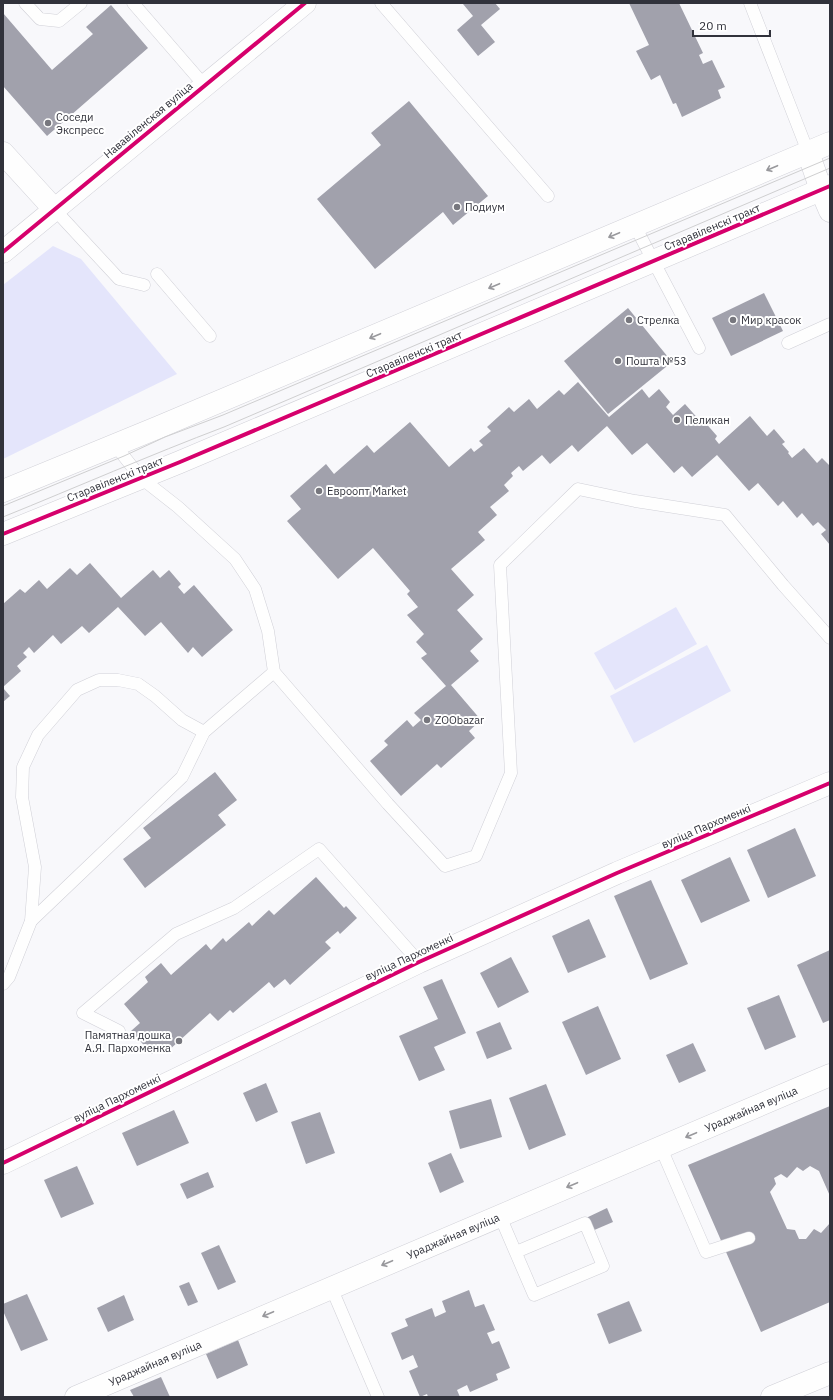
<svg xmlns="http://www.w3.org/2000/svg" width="833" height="1400" font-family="'IBM Plex Sans',sans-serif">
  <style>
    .green { fill: #e4e5fb }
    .building { fill: #a1a1ac }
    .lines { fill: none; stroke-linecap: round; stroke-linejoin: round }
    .service-casing { stroke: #d0d0d7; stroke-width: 13 }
    .minor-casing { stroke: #d0d0d7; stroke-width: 23 }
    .tertiary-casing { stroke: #d0d0d7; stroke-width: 23 }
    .secondary-casing { stroke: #d0d0d7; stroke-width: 23 }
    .service { stroke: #fefefe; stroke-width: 12 }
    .minor { stroke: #fefefe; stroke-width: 22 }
    .tertiary { stroke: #fefefe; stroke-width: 22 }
    .secondary { stroke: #fefefe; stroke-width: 22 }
    .tram { stroke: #cfcfd0; stroke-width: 1 }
    .cycleway-casing { stroke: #fff; stroke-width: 6 }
    .cycleway { stroke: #d6006c; stroke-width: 4 }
    .oneway { stroke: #98989c }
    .poi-dot { fill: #77777e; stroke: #fff; stroke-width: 1.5 }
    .labels { text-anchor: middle; stroke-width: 4; stroke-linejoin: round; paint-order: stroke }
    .poi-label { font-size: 11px; fill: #31323b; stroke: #fff; text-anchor: start }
    .street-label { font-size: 11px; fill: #31323b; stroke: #fff }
  </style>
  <rect width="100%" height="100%" fill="#f8f8fb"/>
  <g class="green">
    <path d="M 53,246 L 81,259 L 177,374 L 3,459 L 3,285 Z"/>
    <path d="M 676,607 L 697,644 L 615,690 L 594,653 Z"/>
    <path d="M 707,645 L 731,691 L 634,743 L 610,696 Z"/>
  </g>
  <g class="building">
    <path d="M 464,3 L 495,3 L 500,9 L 481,25 L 495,42 L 478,56 L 457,30 L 473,16 L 463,4 Z"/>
    <path d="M 629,3 L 679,3 L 703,53 L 699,55 L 703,64 L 712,60 L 725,87 L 718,90 L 721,98 L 682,117 L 676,103 L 673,104 L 660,75 L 651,80 L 636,51 L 649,45 Z"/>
    <path d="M 111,5 L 148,48 L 47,136 L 3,86 L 3,13 L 52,70 L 93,34 L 86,27 Z"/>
    <path d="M 409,101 L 488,196 L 453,225 L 443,212 L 375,269 L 317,199 L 381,145 L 371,133 Z"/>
    <path d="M 764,293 L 783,331 L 731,356 L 712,318 Z"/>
    <path d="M 628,308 L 672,362 L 608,414 L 564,361 Z"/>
    <path d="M 578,382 L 609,417 L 642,389 L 649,398 L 659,389 L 670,402 L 666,407 L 673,415 L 685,404 L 701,422 L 703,420 L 717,436 L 715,439 L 719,444 L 750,416 L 767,436 L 774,429 L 785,442 L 782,444 L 789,452 L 788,453 L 792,458 L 804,448 L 817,463 L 822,458 L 830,466 L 830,545 L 821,534 L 826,530 L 818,522 L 813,526 L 802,513 L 797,518 L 783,501 L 778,506 L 758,483 L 749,491 L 717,455 L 692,477 L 682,466 L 674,473 L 647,443 L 632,455 L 607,426 L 578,452 L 572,445 L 550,464 L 542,455 L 523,471 L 519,466 L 511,473 L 513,476 L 504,485 L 509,491 L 490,507 L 497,515 L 478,532 L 485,540 L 451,569 L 474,595 L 457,610 L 483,639 L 470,651 L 479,661 L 451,685 L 481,720 L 469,731 L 475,738 L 441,768 L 437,764 L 401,796 L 370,761 L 388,745 L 384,741 L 407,720 L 413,727 L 421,720 L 414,713 L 446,686 L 421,658 L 427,654 L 416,642 L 424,634 L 407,615 L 418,607 L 407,594 L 410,591 L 373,548 L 338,579 L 287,521 L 301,509 L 290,496 L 326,464 L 334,474 L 367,445 L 374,453 L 410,422 L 449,467 L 471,448 L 474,452 L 483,445 L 479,441 L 491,431 L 487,427 L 509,407 L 514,412 L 529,399 L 537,409 L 559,390 L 564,395 Z"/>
    <path d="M 90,563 L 121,598 L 153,570 L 160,578 L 169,570 L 181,584 L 178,587 L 184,594 L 194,585 L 233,630 L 202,657 L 193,647 L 188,653 L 161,622 L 145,636 L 118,607 L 89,633 L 82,626 L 61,644 L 53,635 L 34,653 L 29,647 L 23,653 L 27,657 L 17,666 L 21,671 L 3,687 L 3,604 L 20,589 L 25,593 L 39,580 L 47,589 L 70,568 L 77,575 Z"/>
    <path d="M 3,688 L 10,696 L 3,702 Z"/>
    <path d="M 215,772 L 237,800 L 218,815 L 226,825 L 145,888 L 123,859 L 151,838 L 143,828 Z"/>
    <path d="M 795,828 L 816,876 L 768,898 L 747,850 Z"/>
    <path d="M 730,857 L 750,901 L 701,923 L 681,880 Z"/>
    <path d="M 316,877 L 344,908 L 346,906 L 357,918 L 340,934 L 338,931 L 325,942 L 331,948 L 290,985 L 285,979 L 274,988 L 269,982 L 233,1013 L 230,1010 L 218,1021 L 210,1013 L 168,1051 L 162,1045 L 152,1054 L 131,1031 L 140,1023 L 124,1004 L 148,982 L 145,977 L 161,963 L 171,975 L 206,944 L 211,950 L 223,938 L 226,942 L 249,922 L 252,926 L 269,910 L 274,915 Z"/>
    <path d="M 651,880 L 688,964 L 650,980 L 614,896 Z"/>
    <path d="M 589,919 L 606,957 L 568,973 L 552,936 Z"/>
    <path d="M 830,950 L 830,1020 L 823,1023 L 797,965 Z"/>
    <path d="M 511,957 L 529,992 L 498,1008 L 480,973 Z"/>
    <path d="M 442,979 L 466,1033 L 434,1047 L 445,1070 L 419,1081 L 399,1036 L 438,1019 L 423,987 Z"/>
    <path d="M 779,995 L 796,1037 L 765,1050 L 747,1008 Z"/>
    <path d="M 598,1006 L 621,1059 L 586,1075 L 562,1022 Z"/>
    <path d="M 500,1022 L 512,1049 L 487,1059 L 476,1032 Z"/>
    <path d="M 693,1043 L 706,1071 L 679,1083 L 666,1055 Z"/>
    <path d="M 266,1083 L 278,1112 L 256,1122 L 243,1093 Z"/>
    <path d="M 546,1084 L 566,1135 L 529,1150 L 509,1098 Z"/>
    <path d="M 491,1099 L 502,1137 L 460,1149 L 449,1111 Z"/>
    <path d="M 830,1106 L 830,1196 L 819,1171 L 810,1166 L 803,1171 L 797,1167 L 787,1178 L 781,1174 L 774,1178 L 776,1184 L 770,1192 L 787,1229 L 795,1230 L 799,1239 L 806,1239 L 814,1229 L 821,1233 L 830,1223 L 830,1302 L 761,1332 L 688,1165 Z"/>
    <path d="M 174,1110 L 189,1143 L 137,1166 L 122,1133 Z"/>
    <path d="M 320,1112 L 335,1153 L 306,1164 L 291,1122 Z"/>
    <path d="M 451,1153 L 464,1182 L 440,1193 L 428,1163 Z"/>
    <path d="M 77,1166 L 94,1204 L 61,1218 L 44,1180 Z"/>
    <path d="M 208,1172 L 214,1187 L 187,1199 L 180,1184 Z"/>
    <path d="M 607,1208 L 613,1222 L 592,1231 L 586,1218 Z"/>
    <path d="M 219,1245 L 236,1282 L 218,1290 L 201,1253 Z"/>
    <path d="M 189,1282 L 198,1302 L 188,1306 L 179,1286 Z"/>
    <path d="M 469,1290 L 475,1307 L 484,1304 L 495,1330 L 487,1333 L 492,1344 L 499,1341 L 510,1368 L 496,1374 L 498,1380 L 470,1392 L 467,1385 L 457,1390 L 460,1397 L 428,1397 L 427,1394 L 420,1397 L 409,1371 L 418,1367 L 413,1355 L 402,1360 L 391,1333 L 408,1326 L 405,1319 L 432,1308 L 435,1317 L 446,1312 L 442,1301 Z"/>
    <path d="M 27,1294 L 48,1340 L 21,1351 L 3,1311 L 3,1304 Z"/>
    <path d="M 124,1295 L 134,1320 L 108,1332 L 97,1308 Z"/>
    <path d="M 629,1301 L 642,1331 L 609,1344 L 597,1314 Z"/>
    <path d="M 238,1340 L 248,1365 L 217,1379 L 206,1354 Z"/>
    <path d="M 161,1377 L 170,1397 L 134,1397 L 130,1390 Z"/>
  </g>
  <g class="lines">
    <defs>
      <g id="service">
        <path d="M 25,3 L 40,19 L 59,21 L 81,3"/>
        <path d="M 133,3 L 204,85"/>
        <path d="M 381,3 L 548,196"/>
        <path d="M 750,3 L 808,152"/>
        <path d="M 55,210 L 119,279 L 144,285"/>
        <path d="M 635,226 L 699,348"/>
        <path d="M 157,274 L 210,336"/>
        <path d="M 788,343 L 830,324"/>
        <path d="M 115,445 L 141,478 L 178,507 L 235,559 L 255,589 L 268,631 L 274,672 L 388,804 L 445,866 L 476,856 L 511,773 L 500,565 L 578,489 L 635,501 L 725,515 L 783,585 L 830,638"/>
        <path d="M 31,921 L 182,777 L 204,732 L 274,672"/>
        <path d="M 3,984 L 9,977 L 31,921 L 35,867 L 22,797 L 23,767 L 38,735 L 77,690 L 99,680 L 118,680 L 138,684 L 155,696 L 182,720 L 204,732"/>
        <path d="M 119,1031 L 83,1013 L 176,934 L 234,908 L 319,849 L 419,962"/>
        <path d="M 661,1148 L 706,1252 L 749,1238"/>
        <path d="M 500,1216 L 534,1295 L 603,1266 L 585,1223 L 516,1252"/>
        <path d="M 331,1287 L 378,1397"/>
      </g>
      <g id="minor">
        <path d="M 808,152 L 821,190 L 830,211"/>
        <path d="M 3,153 L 55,210"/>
        <path d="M 3,1163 L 419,962 L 617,873 L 830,783"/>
        <path d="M 76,1397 L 830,1075"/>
      </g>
      <g id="tertiary">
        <path d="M 3,491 L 159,427 L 830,143"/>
        <path d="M 3,534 L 180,462 L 830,186"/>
      </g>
      <g id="secondary">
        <path d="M 3,252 L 305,3"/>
        <path d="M 772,1397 L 830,1373"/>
      </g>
    </defs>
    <use href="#service" class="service-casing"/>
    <use href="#minor" class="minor-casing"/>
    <use href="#tertiary" class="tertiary-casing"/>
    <use href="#secondary" class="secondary-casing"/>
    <use href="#service" class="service"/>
    <use href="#minor" class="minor"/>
    <use href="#tertiary" class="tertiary"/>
    <use href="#secondary" class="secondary"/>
    <g class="tram">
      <path d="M 3,506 L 124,456 L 165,437 L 223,415 L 830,158"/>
      <path d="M 3,517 C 77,487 150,455 224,427 L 830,168"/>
    </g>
    <defs>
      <g id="cycleway">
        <path d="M 3,252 L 305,3"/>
        <path d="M 3,534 L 180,462 L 830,186"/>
        <path d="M 3,1163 L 419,962 L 617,873 L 830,783"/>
      </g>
    </defs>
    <use href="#cycleway" class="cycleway-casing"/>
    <use href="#cycleway" class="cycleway"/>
  </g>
  <defs><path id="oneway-shaft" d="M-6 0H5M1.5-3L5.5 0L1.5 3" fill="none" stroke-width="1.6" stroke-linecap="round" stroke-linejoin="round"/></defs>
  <g class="oneway">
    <use href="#oneway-shaft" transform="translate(772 168) rotate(157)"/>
    <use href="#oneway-shaft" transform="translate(614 235) rotate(157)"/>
    <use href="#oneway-shaft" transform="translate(494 286) rotate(157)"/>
    <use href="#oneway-shaft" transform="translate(375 336) rotate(157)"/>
    <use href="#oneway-shaft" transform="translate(691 1135) rotate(157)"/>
    <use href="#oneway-shaft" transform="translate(572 1185) rotate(157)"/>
    <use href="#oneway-shaft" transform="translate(387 1263) rotate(157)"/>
    <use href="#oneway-shaft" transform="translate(268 1314) rotate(157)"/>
  </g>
  <g class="poi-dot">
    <circle cx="48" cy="123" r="4"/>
    <circle cx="457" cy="207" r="4"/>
    <circle cx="629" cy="320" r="4"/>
    <circle cx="733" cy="320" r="4"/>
    <circle cx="618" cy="361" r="4"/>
    <circle cx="677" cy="420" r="4"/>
    <circle cx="319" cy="491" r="4"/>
    <circle cx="427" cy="720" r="4"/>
    <circle cx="179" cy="1041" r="4"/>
  </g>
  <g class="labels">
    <g class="poi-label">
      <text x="56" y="121">Соседи<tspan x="56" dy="13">Экспресс</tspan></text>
      <text x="465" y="211">Подиум</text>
      <text x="637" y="324">Стрелка</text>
      <text x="741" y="324">Мир красок</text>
      <text x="626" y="365">Пошта №53</text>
      <text x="685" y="424">Пеликан</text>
      <text x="327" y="495">Евроопт Market</text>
      <text x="435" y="724">ZOObazar</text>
      <text x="171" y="1039" text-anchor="end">Памятная дошка<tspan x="171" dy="13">А.Я. Пархоменка</tspan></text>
    </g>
    <g class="street-label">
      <text transform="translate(148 120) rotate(-40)" y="4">Нававіленская вуліца</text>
      <text transform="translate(712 227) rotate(-23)" y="4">Старавіленскі тракт</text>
      <text transform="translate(414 354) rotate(-23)" y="4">Старавіленскі тракт</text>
      <text transform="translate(115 479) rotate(-22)" y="4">Старавіленскі тракт</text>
      <text transform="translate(706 826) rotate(-23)" y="4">вуліца Пархоменкі</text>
      <text transform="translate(409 957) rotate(-25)" y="4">вуліца Пархоменкі</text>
      <text transform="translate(117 1098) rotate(-26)" y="4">вуліца Пархоменкі</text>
      <text transform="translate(751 1109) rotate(-23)" y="4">Ураджайная вуліца</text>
      <text transform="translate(453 1236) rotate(-23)" y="4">Ураджайная вуліца</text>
      <text transform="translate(155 1363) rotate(-23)" y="4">Ураджайная вуліца</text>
    </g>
  </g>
  <rect width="833" height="1400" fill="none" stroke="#31323b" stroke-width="8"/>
  <path d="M693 30v6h77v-6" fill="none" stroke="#31323b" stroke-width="2"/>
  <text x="699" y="30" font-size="12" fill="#31323b" stroke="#ffffff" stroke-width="3" paint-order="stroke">20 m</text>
</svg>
